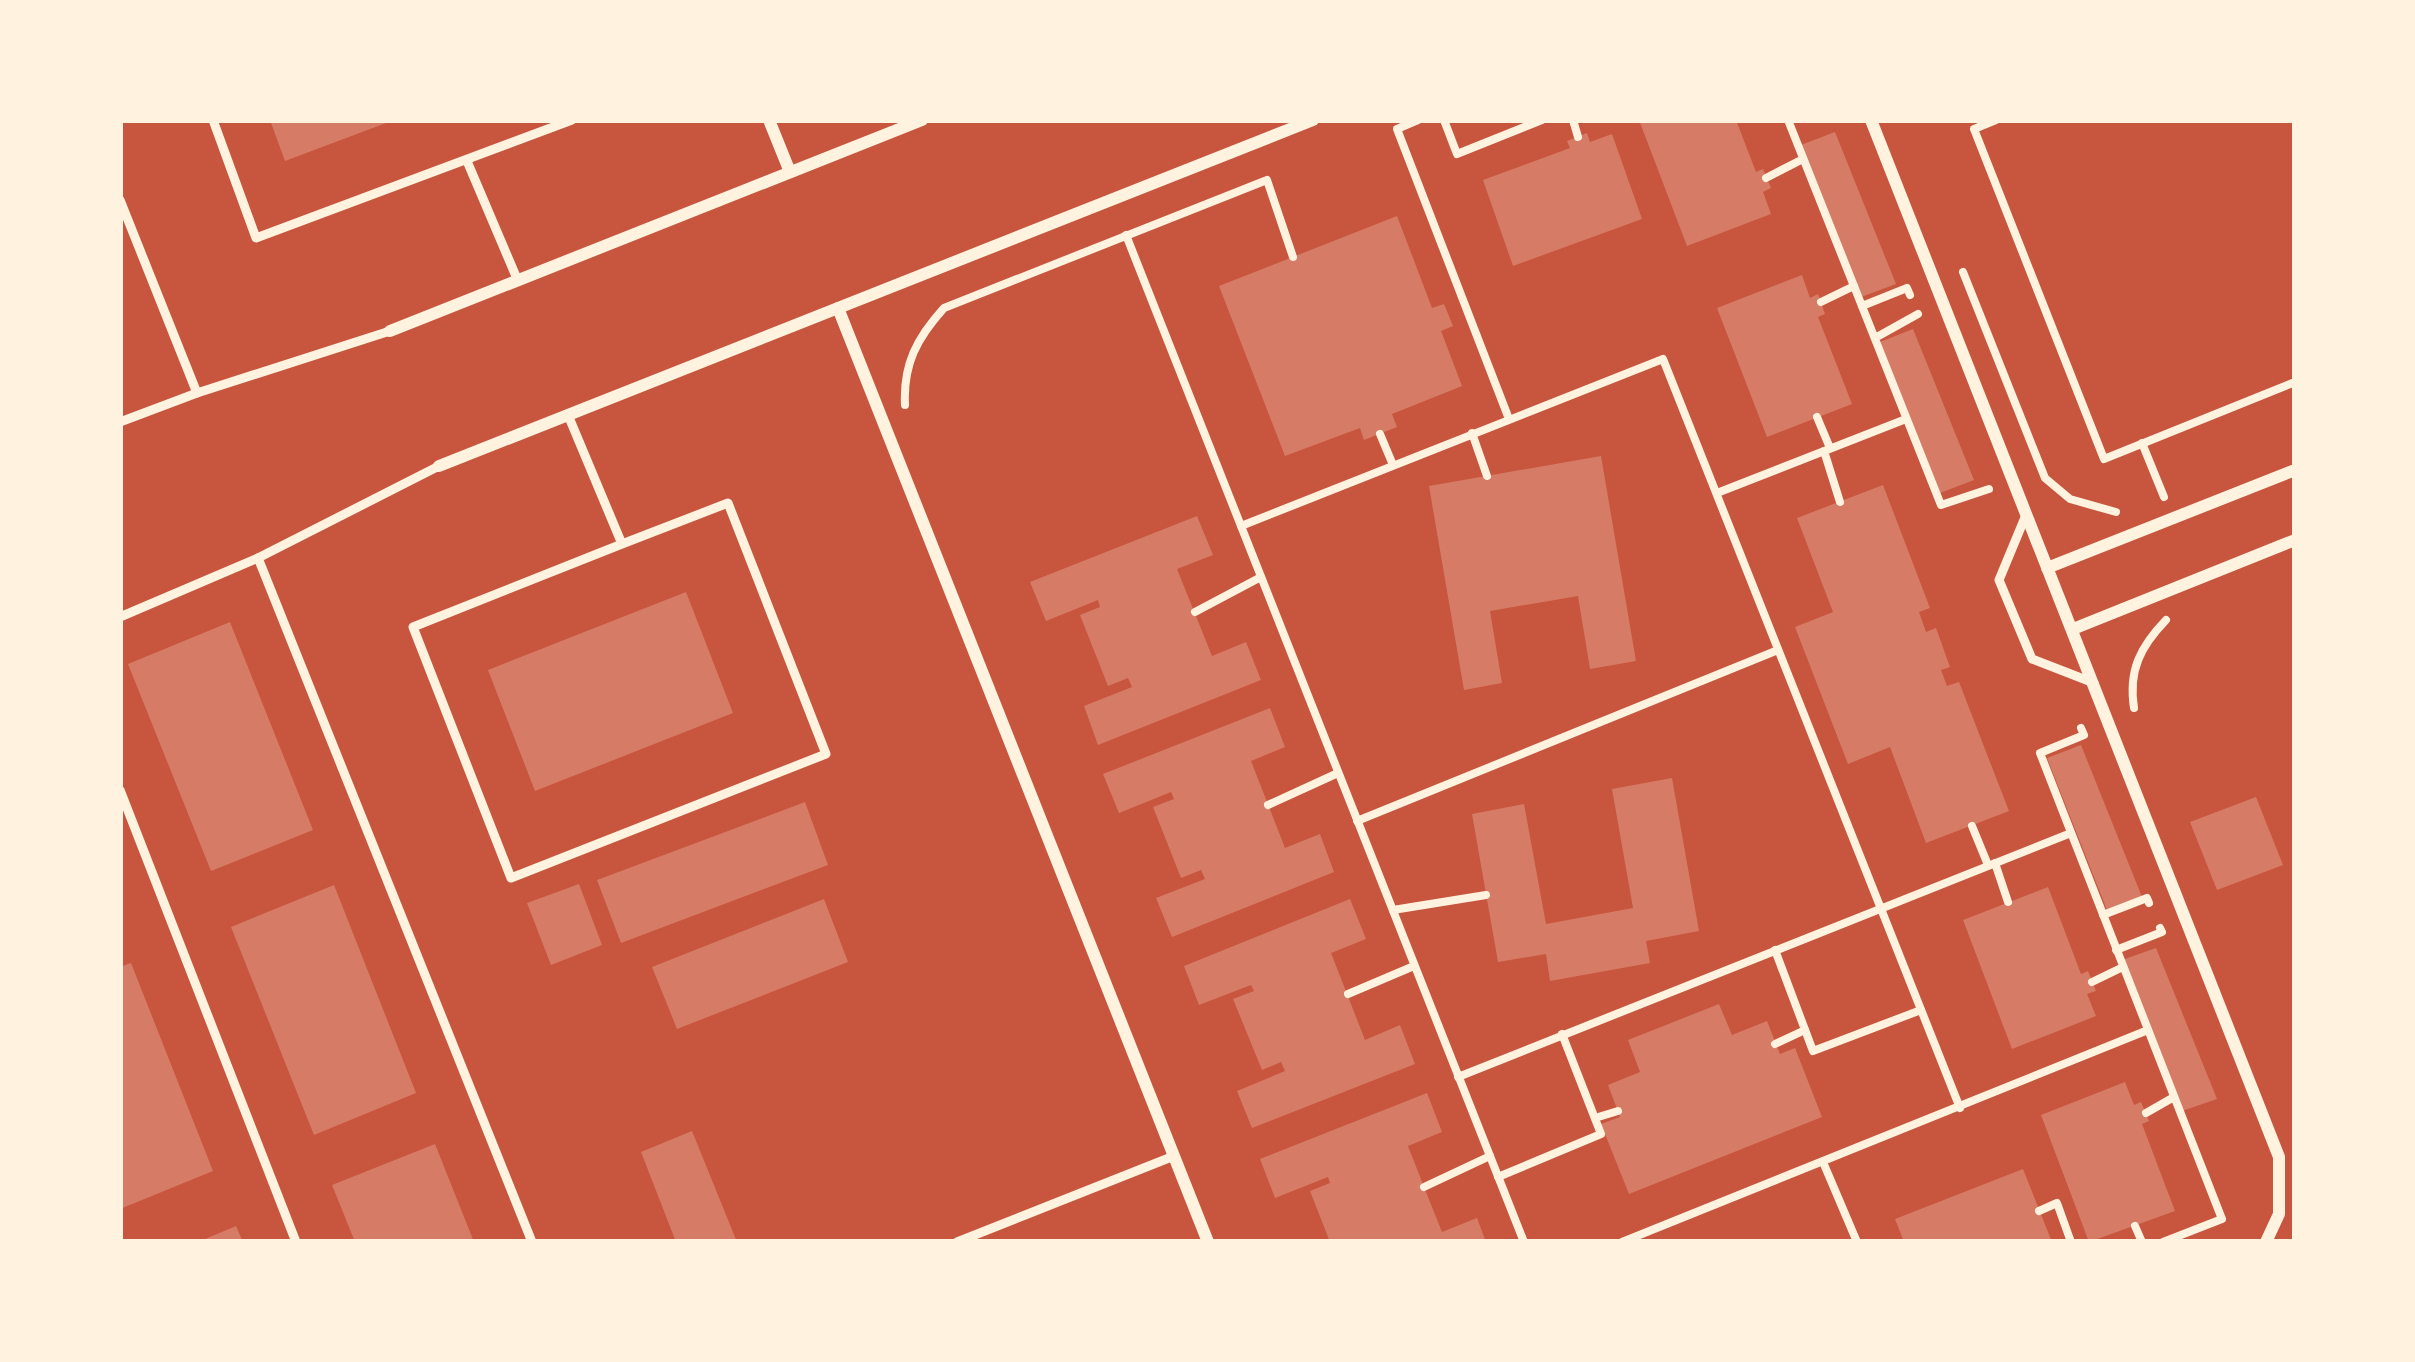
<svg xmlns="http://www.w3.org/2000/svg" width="2415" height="1362" font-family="'Space Grotesk',sans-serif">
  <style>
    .building { fill: #d67c66 }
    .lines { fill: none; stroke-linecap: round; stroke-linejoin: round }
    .path { stroke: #fff3e0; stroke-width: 8 }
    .service { stroke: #fff3e0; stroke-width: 9 }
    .minor { stroke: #fff3e0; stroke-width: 12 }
  </style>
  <rect width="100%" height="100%" fill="#c8553d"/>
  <g class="building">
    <path d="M 270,120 L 394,120 L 285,161 Z"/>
    <path d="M 1639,120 L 1736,120 L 1756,172 L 1763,169 L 1771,188 L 1763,192 L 1771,214 L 1687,246 Z"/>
    <path d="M 1835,132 L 1896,284 L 1861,297 L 1801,145 Z"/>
    <path d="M 1587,133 L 1590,142 L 1612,134 L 1642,219 L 1513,266 L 1483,180 L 1570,148 L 1567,141 Z"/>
    <path d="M 1397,216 L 1432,308 L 1444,304 L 1453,326 L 1441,331 L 1462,386 L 1392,414 L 1397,427 L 1364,440 L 1360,428 L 1285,456 L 1219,286 Z"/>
    <path d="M 1802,275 L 1810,298 L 1818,294 L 1825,314 L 1818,317 L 1852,404 L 1767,437 L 1717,308 Z"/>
    <path d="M 1913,329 L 1974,480 L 1940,493 L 1880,342 Z"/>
    <path d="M 1601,456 L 1636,661 L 1590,669 L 1578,596 L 1490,611 L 1502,683 L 1464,690 L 1429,486 Z"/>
    <path d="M 1883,485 L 1930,608 L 1919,612 L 1926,632 L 1936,628 L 1950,667 L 1941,670 L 1947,686 L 1959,682 L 2009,811 L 1926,843 L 1890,747 L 1848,764 L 1795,627 L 1833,612 L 1797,518 Z"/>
    <path d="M 1197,516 L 1213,555 L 1177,569 L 1212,656 L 1246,642 L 1261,680 L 1098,745 L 1084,706 L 1132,687 L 1128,678 L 1108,686 L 1080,615 L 1100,607 L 1098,600 L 1046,621 L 1030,582 Z"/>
    <path d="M 686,592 L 733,713 L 535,791 L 488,670 Z"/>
    <path d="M 230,622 L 313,830 L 211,871 L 128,664 Z"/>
    <path d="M 1270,708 L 1285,747 L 1251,761 L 1285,848 L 1320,834 L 1334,872 L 1172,937 L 1156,898 L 1205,879 L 1201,870 L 1181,878 L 1153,807 L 1174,799 L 1171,792 L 1119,813 L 1103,774 Z"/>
    <path d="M 2081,745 L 2142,897 L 2107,910 L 2047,758 Z"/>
    <path d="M 1672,778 L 1699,931 L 1646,941 L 1650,963 L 1550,981 L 1546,954 L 1498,962 L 1472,814 L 1524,804 L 1546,924 L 1633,908 L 1612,789 Z"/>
    <path d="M 2256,797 L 2283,865 L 2217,890 L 2190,822 Z"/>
    <path d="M 805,802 L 828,865 L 621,943 L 597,880 Z"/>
    <path d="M 579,884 L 602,945 L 551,965 L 527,903 Z"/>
    <path d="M 334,885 L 416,1093 L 314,1135 L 231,927 Z"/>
    <path d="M 2048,887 L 2081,974 L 2088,971 L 2096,991 L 2087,994 L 2096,1016 L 2012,1049 L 1963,920 Z"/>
    <path d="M 824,899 L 848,962 L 677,1029 L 652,967 Z"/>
    <path d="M 1350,899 L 1366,939 L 1331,953 L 1365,1040 L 1400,1025 L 1415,1064 L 1252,1128 L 1237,1091 L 1285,1071 L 1281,1062 L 1262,1070 L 1233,999 L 1254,991 L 1251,985 L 1199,1005 L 1184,966 Z"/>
    <path d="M 2156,948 L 2217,1099 L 2182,1111 L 2122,960 Z"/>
    <path d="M 131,963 L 213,1171 L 120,1209 L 120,967 Z"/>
    <path d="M 1719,1004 L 1732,1035 L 1767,1021 L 1780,1054 L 1795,1048 L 1822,1117 L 1629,1194 L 1601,1124 L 1620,1117 L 1608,1085 L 1640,1072 L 1628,1040 Z"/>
    <path d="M 2125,1082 L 2134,1105 L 2141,1102 L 2149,1121 L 2142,1124 L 2175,1211 L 2089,1242 L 2041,1115 Z"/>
    <path d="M 1427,1093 L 1442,1132 L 1408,1146 L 1424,1187 L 1442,1232 L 1477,1218 L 1486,1242 L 1330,1242 L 1310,1191 L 1330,1183 L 1328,1177 L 1275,1198 L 1260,1159 Z"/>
    <path d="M 692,1131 L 737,1242 L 676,1242 L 641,1152 Z"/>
    <path d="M 435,1144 L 474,1242 L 355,1242 L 332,1185 Z"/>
    <path d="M 2023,1169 L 2052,1242 L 1904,1242 L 1895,1219 Z"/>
    <path d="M 236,1226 L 243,1242 L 198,1242 Z"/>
  </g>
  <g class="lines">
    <g class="path">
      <path d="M 1418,120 L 1397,129 L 1509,419"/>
      <path d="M 1444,120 L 1457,154 L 1542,120"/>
      <path d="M 1573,120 L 1578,137"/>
      <path d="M 1788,120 L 1941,505 L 1989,489"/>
      <path d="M 1996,120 L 1974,129 L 2104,459 L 2295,382"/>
      <path d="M 1766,178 L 1803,159"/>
      <path d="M 1126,235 L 1524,1242"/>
      <path d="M 1963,272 L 2045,478 L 2070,499 L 2116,512"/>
      <path d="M 1821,302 L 1854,286"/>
      <path d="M 1862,306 L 1907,288 L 1910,295"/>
      <path d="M 1875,338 L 1918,314"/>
      <path d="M 905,405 C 903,364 917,338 944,308 L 1267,180 L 1293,257"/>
      <path d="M 1817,417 L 1830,448"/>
      <path d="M 1472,433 L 1487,476"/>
      <path d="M 1380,434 L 1393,465"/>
      <path d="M 2142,443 L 2164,497"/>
      <path d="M 1824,451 L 1840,502"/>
      <path d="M 1717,493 L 1906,419"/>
      <path d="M 1241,526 L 1663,359 L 1960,1108"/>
      <path d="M 1195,612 L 1261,577"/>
      <path d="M 2134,708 C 2128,670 2141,646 2166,620"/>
      <path d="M 2081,728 L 2084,735 L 2040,753 L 2222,1219 L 2163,1242"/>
      <path d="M 1268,805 L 1338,773"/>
      <path d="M 1357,821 L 1778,650"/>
      <path d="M 1972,826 L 1988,865"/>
      <path d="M 1995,863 L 2008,902"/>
      <path d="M 1393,910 L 1486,895"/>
      <path d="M 2103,915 L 2147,898 L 2149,903"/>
      <path d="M 1775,950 L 1813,1051 L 1921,1010"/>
      <path d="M 2116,950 L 2162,932 L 2160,928"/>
      <path d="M 2092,982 L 2123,967"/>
      <path d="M 1348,994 L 1414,966"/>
      <path d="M 1775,1044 L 1805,1030"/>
      <path d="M 1458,1077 L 2071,833"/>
      <path d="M 2146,1113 L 2174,1097"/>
      <path d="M 1595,1118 L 1618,1111"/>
      <path d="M 1823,1162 L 1857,1242"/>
      <path d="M 1498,1177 L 1601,1134 L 1562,1034"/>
      <path d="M 1424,1187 L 1490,1156"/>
      <path d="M 2039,1211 L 2057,1203 L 2071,1242"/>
      <path d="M 2135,1226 L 2142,1242"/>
      <path d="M 1622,1242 L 2148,1030"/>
    </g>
    <g class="service">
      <path d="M 213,120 L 256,238 L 572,120"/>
      <path d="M 467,161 L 518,281"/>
      <path d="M 120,200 L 197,393 L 120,422"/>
      <path d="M 197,393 L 390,331"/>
      <path d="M 568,415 L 622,544 L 728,503 L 826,754 L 511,878 L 413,627 L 622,544"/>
      <path d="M 2026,515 L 1999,580 L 2032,659 L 2094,683"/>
      <path d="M 258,558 L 439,466"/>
      <path d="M 120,617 L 258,558 L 532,1242"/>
      <path d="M 120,790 L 296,1242"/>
      <path d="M 957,1242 L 1174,1156"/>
    </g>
    <g class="minor">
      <path d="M 769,120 L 790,172"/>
      <path d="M 1871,120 L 2279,1157 L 2279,1214 L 2266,1242"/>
      <path d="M 838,308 L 1208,1242"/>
      <path d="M 390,331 L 922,120"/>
      <path d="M 439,466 L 1313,120"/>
      <path d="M 2047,568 L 2295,470"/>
      <path d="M 2073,629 L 2295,540"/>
    </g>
  </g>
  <rect width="2415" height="1362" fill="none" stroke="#fff3e0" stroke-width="246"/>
</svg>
